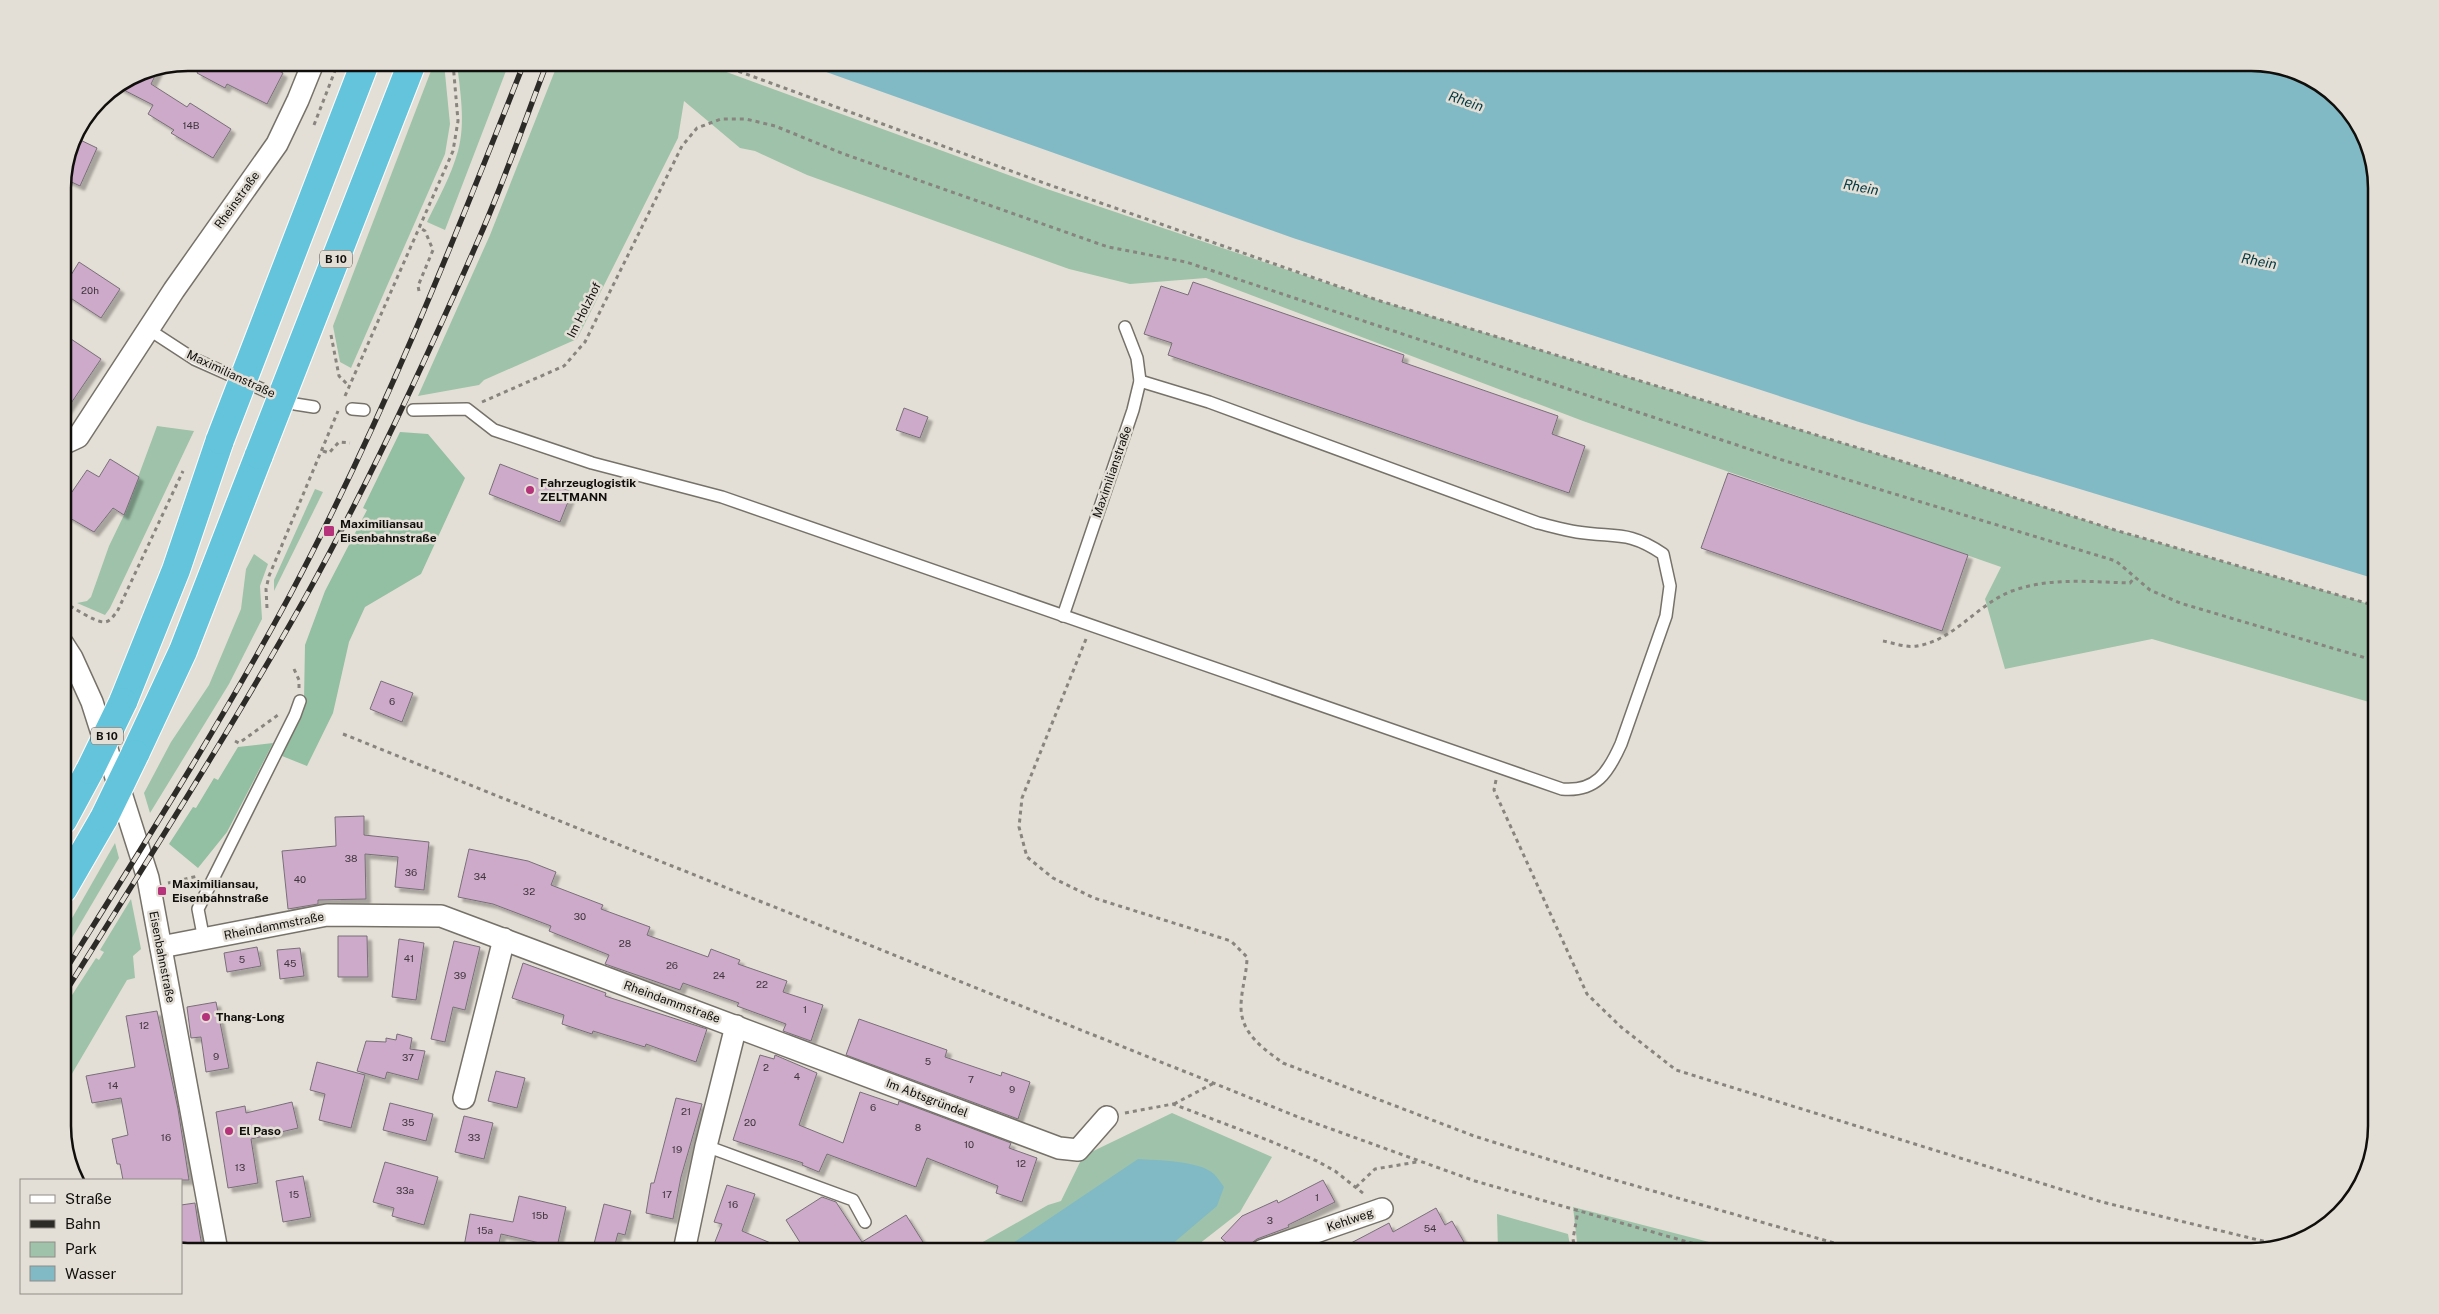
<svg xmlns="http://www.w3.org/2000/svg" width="2439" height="1314" font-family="'Public Sans',sans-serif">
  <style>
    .green { fill: #9ec3aa }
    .forest { fill: #93bfa2 }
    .water { fill: #81bac5 }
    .building { fill: #cda9ca; stroke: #787077; filter: url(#shadow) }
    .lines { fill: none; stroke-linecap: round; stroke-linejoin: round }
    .lane-casing { stroke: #767269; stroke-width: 14 }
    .street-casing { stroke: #767269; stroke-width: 24 }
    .highway-casing { stroke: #fff; stroke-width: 30 }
    .path { stroke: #88847e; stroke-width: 3; stroke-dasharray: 4 4; stroke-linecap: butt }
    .lane { stroke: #fff; stroke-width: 11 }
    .street { stroke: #fff; stroke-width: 21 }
    .highway { stroke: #63c4dc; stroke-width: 28 }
    .rail-casing { stroke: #2d2b27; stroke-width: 5.5 }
    .rail { stroke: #e4dfd6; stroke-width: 4; stroke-dasharray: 11; stroke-linecap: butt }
    .highway-bridge-casing { stroke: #fff; stroke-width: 30; stroke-linecap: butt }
    .path-bridge { stroke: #88847e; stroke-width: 3; stroke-dasharray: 4 4; stroke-linecap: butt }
    .highway-bridge { stroke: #63c4dc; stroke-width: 28 }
    .poi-dot { fill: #b6327a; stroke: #e4dfd6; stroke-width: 2 }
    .labels { text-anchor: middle; stroke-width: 5; stroke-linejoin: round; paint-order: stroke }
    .number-label { font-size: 10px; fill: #3f363c }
    .shield { fill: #e4dfd6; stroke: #504d49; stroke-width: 1 }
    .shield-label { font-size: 11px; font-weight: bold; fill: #100f0c }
    .street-label { font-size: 12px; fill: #100f0c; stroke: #e4dfd6 }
    .poi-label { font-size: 12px; font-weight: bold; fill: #100f0c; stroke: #e4dfd6; text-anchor: start }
    .water-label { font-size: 14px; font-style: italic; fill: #003942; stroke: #e4dfd6 }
    .rim { fill: none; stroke: #100f0c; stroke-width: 2.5 }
  </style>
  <defs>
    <filter id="shadow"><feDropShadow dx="4.5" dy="4.5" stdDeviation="1" flood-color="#0004"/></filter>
  </defs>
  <rect width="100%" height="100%" fill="#e4dfd6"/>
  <g class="green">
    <path d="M 434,63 L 444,63 L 450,124 L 445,154 L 351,368 L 340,362 L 333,326 Z"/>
    <path d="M 457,63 L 509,63 L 445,230 L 427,222 C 438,199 451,176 458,151 C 466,123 460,91 457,63 Z"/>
    <path d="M 558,63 L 702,63 L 1044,188 L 1377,300 L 1904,462 L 2115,530 L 2376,606 L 2376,704 L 2152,639 L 2005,669 L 1985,599 L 2001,567 L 1583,421 L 1206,278 L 1130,284 L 1069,269 L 807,175 L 755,151 L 740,148 L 684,101 L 678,138 L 577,339 L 484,380 L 479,385 L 418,396 L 490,235 Z"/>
    <path d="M 157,426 L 194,431 L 110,608 L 105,615 L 77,603 L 87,601 L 91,597 L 109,546 L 124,515 Z"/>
    <path d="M 315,489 L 323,492 L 274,591 L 274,580 Z"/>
    <path d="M 254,554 L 268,564 L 260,586 L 262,619 L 229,684 L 150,813 L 144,793 L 171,742 L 209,685 L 241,609 L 246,569 Z"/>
    <path d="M 115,843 L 119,858 L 63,953 L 63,934 Z"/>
    <path d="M 131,899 L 141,949 L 133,956 L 135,978 L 127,980 L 63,1089 L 63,1009 L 96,958 L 99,960 L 104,952 L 100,950 Z"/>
    <path d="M 1172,1113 L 1272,1157 L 1240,1212 L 1190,1251 L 967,1251 L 1048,1205 L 1061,1201 L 1083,1156 Z"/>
    <path d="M 1573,1207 L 1744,1251 L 1578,1251 Z"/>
    <path d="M 1497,1214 L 1568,1234 L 1571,1251 L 1498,1251 Z"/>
  </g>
  <g class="forest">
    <path d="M 400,432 L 428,434 L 465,478 L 421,574 L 365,607 L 349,642 L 333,713 L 307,766 L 282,756 L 304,700 L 305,645 L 325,591 L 367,510 L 363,508 Z"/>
    <path d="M 273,743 L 227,832 L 198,868 L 169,844 L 193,807 L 196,808 L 214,778 L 218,780 L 238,747 Z"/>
  </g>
  <g class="water">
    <path d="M 801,63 L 2251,63 L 2307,76 L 2355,119 L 2376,180 L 2376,579 L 1859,422 L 1293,238 Z"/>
    <path d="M 1138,1159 C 1156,1160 1201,1161 1214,1174 C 1218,1178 1221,1183 1224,1187 L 1217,1206 L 1164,1251 L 1001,1251 Z"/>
  </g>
  <g class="building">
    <path d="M 202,62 L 262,62 L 283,73 L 267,104 L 227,84 L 225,88 L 197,73 Z"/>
    <path d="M 159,68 L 151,84 L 187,107 L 190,103 L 231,129 L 213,158 L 171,133 L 174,130 L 148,114 L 153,105 L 118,87 L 140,72 Z"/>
    <path d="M 74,137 L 97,148 L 80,186 L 63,178 Z"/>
    <path d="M 79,262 L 120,289 L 101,318 L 63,293 L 63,288 Z"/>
    <path d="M 1193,282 L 1404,355 L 1402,362 L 1558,416 L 1552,434 L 1585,446 L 1569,493 L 1168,355 L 1172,343 L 1144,334 L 1161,286 L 1188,295 Z"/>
    <path d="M 71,339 L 101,359 L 63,415 L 63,350 Z"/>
    <path d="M 904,408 L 928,417 L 920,438 L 896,430 Z"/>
    <path d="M 110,459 L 139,477 L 124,515 L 113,508 L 94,532 L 63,514 L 63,505 L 87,470 L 99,477 Z"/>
    <path d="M 500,464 L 572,492 L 560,522 L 489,494 Z"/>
    <path d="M 1728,473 L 1968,555 L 1942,631 L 1701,548 Z"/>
    <path d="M 381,681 L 413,693 L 402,722 L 370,709 Z"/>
    <path d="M 364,816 L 364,835 L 429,842 L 424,890 L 395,887 L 398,857 L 365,854 L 366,899 L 318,900 L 318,904 L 288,909 L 282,851 L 336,846 L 335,817 Z"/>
    <path d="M 469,849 L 528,861 L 556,872 L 551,885 L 603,905 L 601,909 L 650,927 L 647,935 L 708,957 L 711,949 L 740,960 L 738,964 L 787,981 L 783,992 L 823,1005 L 811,1041 L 783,1031 L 786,1024 L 737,1006 L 739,1003 L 683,983 L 680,990 L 605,964 L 609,955 L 549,931 L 551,926 L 493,904 L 458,897 Z"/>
    <path d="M 338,936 L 367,936 L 368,977 L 338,977 Z"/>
    <path d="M 399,939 L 424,943 L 416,1000 L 392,997 Z"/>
    <path d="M 454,941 L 480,947 L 465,1010 L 453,1007 L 445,1042 L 431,1039 Z"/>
    <path d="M 257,947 L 261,966 L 227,972 L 224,953 Z"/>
    <path d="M 300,948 L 304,976 L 280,979 L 277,950 Z"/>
    <path d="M 523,963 L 606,993 L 605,996 L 707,1029 L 696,1062 L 646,1044 L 645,1047 L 593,1031 L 592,1034 L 562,1024 L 564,1015 L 512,998 Z"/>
    <path d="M 216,1002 L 229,1068 L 206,1072 L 201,1037 L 191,1038 L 187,1007 Z"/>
    <path d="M 157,1011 L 178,1109 L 189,1180 L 123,1180 L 120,1164 L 117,1164 L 112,1139 L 128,1135 L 121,1098 L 92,1103 L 86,1076 L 135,1067 L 126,1016 Z"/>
    <path d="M 859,1019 L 947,1050 L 945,1057 L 1001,1076 L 1002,1072 L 1030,1082 L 1018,1119 L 846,1055 Z"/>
    <path d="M 397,1034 L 412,1038 L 410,1049 L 425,1051 L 418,1080 L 387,1072 L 385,1079 L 357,1071 L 366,1041 L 386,1042 L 386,1038 L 396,1040 Z"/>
    <path d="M 760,1055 L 774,1059 L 775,1055 L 817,1073 L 799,1125 L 843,1143 L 860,1092 L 898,1105 L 899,1101 L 1011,1143 L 1009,1148 L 1037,1158 L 1022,1202 L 996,1193 L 998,1186 L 927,1158 L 916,1187 L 827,1154 L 819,1172 L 802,1165 L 803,1163 L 733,1140 Z"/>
    <path d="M 317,1062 L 365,1075 L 351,1128 L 319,1120 L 325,1094 L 310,1090 Z"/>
    <path d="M 496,1071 L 525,1078 L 517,1108 L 488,1101 Z"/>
    <path d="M 676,1098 L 702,1104 L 681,1177 L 673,1219 L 646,1213 L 651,1183 L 654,1183 Z"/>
    <path d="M 292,1102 L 298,1128 L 251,1139 L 258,1183 L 228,1188 L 216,1112 L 245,1106 L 246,1113 Z"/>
    <path d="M 390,1103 L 433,1114 L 426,1141 L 383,1130 Z"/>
    <path d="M 464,1116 L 493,1123 L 484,1159 L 455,1152 Z"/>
    <path d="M 385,1162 L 438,1177 L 424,1225 L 392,1216 L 394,1208 L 373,1202 Z"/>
    <path d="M 303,1176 L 311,1217 L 283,1222 L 276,1181 Z"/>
    <path d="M 1323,1180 L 1335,1202 L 1288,1225 L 1289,1227 L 1257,1239 L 1245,1248 L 1241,1244 L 1235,1250 L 1221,1238 L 1242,1216 L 1277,1200 L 1278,1203 Z"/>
    <path d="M 727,1185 L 755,1194 L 742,1231 L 792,1252 L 711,1252 L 722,1224 L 714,1222 Z"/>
    <path d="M 519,1196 L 566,1207 L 557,1247 L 501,1234 L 497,1252 L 463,1252 L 470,1214 L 513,1222 Z"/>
    <path d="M 822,1197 L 836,1202 L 862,1242 L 906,1215 L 923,1242 L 909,1252 L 806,1252 L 786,1220 Z"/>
    <path d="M 195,1203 L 198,1223 L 203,1252 L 181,1250 L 181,1205 Z"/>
    <path d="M 604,1204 L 631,1211 L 625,1235 L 618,1233 L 613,1252 L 592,1252 Z"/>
    <path d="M 1436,1208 L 1445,1225 L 1452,1221 L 1464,1242 L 1447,1252 L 1334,1252 L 1389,1223 L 1393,1232 Z"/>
  </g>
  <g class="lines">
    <defs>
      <g id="lane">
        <path d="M 148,329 L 194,359 L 295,404 L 314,407"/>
        <path d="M 352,409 L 364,410"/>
        <path d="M 413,410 L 467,409 L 494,430 L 592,463 L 722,497 L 1562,789 C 1596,792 1608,773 1621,744 L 1666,616 L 1670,586 L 1663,554 C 1628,530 1615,538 1577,532 C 1564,530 1551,526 1538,523 L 1209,402 L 1140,381"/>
        <path d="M 1063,616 L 1133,410 L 1140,381 L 1137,358 L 1125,327"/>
        <path d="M 204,940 L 198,909 L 295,715 L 300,701"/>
        <path d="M 706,1146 L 853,1200 L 865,1222"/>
      </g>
      <g id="street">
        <path d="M 63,444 L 78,437 L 174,290 L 277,144 L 298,100 L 313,63"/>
        <path d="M 63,644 L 72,658 L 92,702 L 148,878 L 217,1251"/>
        <path d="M 161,947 L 327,915 L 441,916 L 1059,1148 L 1078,1150 L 1107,1117"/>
        <path d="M 464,1098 L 504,939"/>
        <path d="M 684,1251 L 706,1146 L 736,1026"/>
        <path d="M 1261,1251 L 1382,1209"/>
      </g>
      <g id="highway">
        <path d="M 123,702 L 176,570 L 220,440"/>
        <path d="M 135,754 L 183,651 L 259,455"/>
        <path d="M 63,820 L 90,770"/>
        <path d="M 63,889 L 104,818"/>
      </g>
    </defs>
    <use href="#lane" class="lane-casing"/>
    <use href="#street" class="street-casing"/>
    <use href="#highway" class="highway-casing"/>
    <g class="path">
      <path d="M 716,63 L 1044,183 L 1377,300 L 1904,462 L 2115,530 L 2376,606"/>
      <path d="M 419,291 L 418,286 L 433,250 L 425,231 L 420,228"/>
      <path d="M 331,335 L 339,376 L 349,386"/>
      <path d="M 345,396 L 453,151 L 458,121 L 453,63"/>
      <path d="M 482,402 L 564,366 L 585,342 L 682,146 L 697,128 L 721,119 L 746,119 L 775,126 L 844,154 L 1108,247 L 1186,262 L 1779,459 L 2116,561 L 2150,590 L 2180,603 L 2376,661"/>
      <path d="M 323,451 L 329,453 L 339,442 L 350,443"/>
      <path d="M 63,602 C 73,607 94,622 104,622 C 110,622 113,616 117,612 L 183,471"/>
      <path d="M 267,608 L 266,589 L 269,576 L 338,411"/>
      <path d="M 63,614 L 71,626"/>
      <path d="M 1086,639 L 1022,798 L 1019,827 L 1027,857 L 1053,878 L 1094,898 L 1231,941 L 1247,957 C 1247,973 1241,990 1241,1007 C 1241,1034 1264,1049 1283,1063 L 1474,1136 L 1608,1178 L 1862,1251"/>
      <path d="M 1883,641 C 1893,643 1907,648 1917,646 C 1955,640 1977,604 2012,591 C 2050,577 2091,582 2130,583 L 2134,578"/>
      <path d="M 294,669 L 299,680 L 299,688"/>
      <path d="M 343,734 L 1298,1117 L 1475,1181 L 1719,1251"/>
      <path d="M 235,741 L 239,743 L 278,715"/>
      <path d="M 1496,780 L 1494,790 L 1587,994 L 1621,1027 L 1676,1070 L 2102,1202 L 2275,1244"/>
      <path d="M 168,883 L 198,876"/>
      <path d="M 1174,1104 L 1214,1083"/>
      <path d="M 1125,1113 L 1173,1104 L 1270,1141 L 1317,1161 L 1335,1171 L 1364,1194"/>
      <path d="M 1356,1187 L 1375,1169 L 1417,1162"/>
      <path d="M 1575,1251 L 1573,1239 L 1578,1211"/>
    </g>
    <use href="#lane" class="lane"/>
    <use href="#street" class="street"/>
    <use href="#highway" class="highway"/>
    <defs>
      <g id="rail">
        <path d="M 63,974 C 141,849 220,725 290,595 C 381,424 453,243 524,63"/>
        <path d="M 63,996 C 145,864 229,733 305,598 C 370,481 427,358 480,236 C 505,179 525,120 547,63"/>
      </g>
    </defs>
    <use href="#rail" class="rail-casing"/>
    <use href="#rail" class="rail"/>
    <defs>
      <g id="highway-bridge">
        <path d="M 220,440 L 365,63"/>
        <path d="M 259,455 L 412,63"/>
        <path d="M 90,770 L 123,702"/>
        <path d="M 104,818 L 135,754"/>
      </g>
    </defs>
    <use href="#highway-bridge" class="highway-bridge-casing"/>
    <path class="path-bridge" d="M 314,125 L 338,63"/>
    <use href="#highway-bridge" class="highway-bridge"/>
  </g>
  <g class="poi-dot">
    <circle cx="530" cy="490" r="5"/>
    <rect x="323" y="525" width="12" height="12" rx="2.5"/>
    <rect x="157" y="886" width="10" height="10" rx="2.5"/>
    <circle cx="206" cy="1017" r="5"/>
    <circle cx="229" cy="1131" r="5"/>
  </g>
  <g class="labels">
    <g class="number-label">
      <text x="191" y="129">14B</text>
      <text x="90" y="294">20h</text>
      <text x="392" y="705">6</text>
      <text x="351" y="862">38</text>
      <text x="411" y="876">36</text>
      <text x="480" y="880">34</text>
      <text x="300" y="883">40</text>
      <text x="529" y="895">32</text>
      <text x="580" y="920">30</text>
      <text x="625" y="947">28</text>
      <text x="409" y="962">41</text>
      <text x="242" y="963">5</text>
      <text x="290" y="967">45</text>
      <text x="672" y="969">26</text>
      <text x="460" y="979">39</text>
      <text x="719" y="979">24</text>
      <text x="762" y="988">22</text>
      <text x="805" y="1013">1</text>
      <text x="144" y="1029">12</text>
      <text x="216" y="1060">9</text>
      <text x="408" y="1061">37</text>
      <text x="928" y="1065">5</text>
      <text x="766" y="1071">2</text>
      <text x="797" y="1080">4</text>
      <text x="971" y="1083">7</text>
      <text x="113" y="1089">14</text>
      <text x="1012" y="1093">9</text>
      <text x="873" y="1111">6</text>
      <text x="686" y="1115">21</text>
      <text x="408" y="1126">35</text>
      <text x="750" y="1126">20</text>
      <text x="918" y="1131">8</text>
      <text x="166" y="1141">16</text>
      <text x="474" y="1141">33</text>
      <text x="969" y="1148">10</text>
      <text x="677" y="1153">19</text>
      <text x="1021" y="1167">12</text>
      <text x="240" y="1171">13</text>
      <text x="405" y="1194">33a</text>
      <text x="294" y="1198">15</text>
      <text x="667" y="1198">17</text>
      <text x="1317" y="1201">1</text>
      <text x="733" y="1208">16</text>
      <text x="540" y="1219">15b</text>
      <text x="1270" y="1224">3</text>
      <text x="1430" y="1232">54</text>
      <text x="485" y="1234">15a</text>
    </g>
    <g class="shield">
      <rect x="320" y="250.5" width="32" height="17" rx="4"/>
      <rect x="91" y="727.5" width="32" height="17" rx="4"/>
    </g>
    <g class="shield-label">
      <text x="336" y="263">B 10</text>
      <text x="107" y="740">B 10</text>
    </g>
    <g class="street-label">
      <text transform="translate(237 200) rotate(-54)" y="4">Rheinstraße</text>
      <text transform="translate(584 310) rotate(-63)" y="4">Im Holzhof</text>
      <text transform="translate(231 374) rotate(25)" y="4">Maximilianstraße</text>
      <text transform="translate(1112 472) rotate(-71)" y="4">Maximilianstraße</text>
      <text transform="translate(274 926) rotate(-11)" y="4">Rheindammstraße</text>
      <text transform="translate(162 957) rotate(79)" y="4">Eisenbahnstraße</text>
      <text transform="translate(672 1002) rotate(20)" y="4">Rheindammstraße</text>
      <text transform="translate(927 1098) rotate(21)" y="4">Im Abtsgründel</text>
      <text transform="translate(1350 1220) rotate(-19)" y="4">Kehlweg</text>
    </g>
    <g class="poi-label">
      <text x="540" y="487">Fahrzeuglogistik<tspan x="540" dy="14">ZELTMANN</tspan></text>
      <text x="340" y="528">Maximiliansau<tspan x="340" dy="14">Eisenbahnstraße</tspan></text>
      <text x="172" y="888">Maximiliansau,<tspan x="172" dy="14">Eisenbahnstraße</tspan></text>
      <text x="216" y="1021">Thang-Long</text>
      <text x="239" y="1135">El Paso</text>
    </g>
    <g class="water-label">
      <text transform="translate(1466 101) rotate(19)" y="5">Rhein</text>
      <text transform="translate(1861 187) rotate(11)" y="5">Rhein</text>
      <text transform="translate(2259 261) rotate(11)" y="5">Rhein</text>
    </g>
  </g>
  <path d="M0 0H2439V1314H0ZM188 71H2251A117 117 0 0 1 2368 188V1126A117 117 0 0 1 2251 1243H188A117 117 0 0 1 71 1126V188A117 117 0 0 1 188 71Z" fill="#e4dfd6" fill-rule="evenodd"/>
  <path class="rim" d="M188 71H2251A117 117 0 0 1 2368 188V1126A117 117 0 0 1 2251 1243H188A117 117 0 0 1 71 1126V188A117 117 0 0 1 188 71Z"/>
  <rect x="20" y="1179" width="162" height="115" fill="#e4dfd6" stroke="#8f8c85"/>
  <rect x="30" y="1195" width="25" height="8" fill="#ffffff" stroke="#8f8c85"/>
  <text x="65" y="1204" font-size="15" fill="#100f0c">Straße</text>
  <rect x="30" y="1220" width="25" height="8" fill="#2d2b27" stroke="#8f8c85"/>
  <text x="65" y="1229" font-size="15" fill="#100f0c">Bahn</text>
  <rect x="30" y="1242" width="25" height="15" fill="#9ec3aa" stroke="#8f8c85"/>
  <text x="65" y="1254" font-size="15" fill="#100f0c">Park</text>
  <rect x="30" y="1266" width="25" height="15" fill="#81bac5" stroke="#8f8c85"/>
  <text x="65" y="1279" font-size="15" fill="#100f0c">Wasser</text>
</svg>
